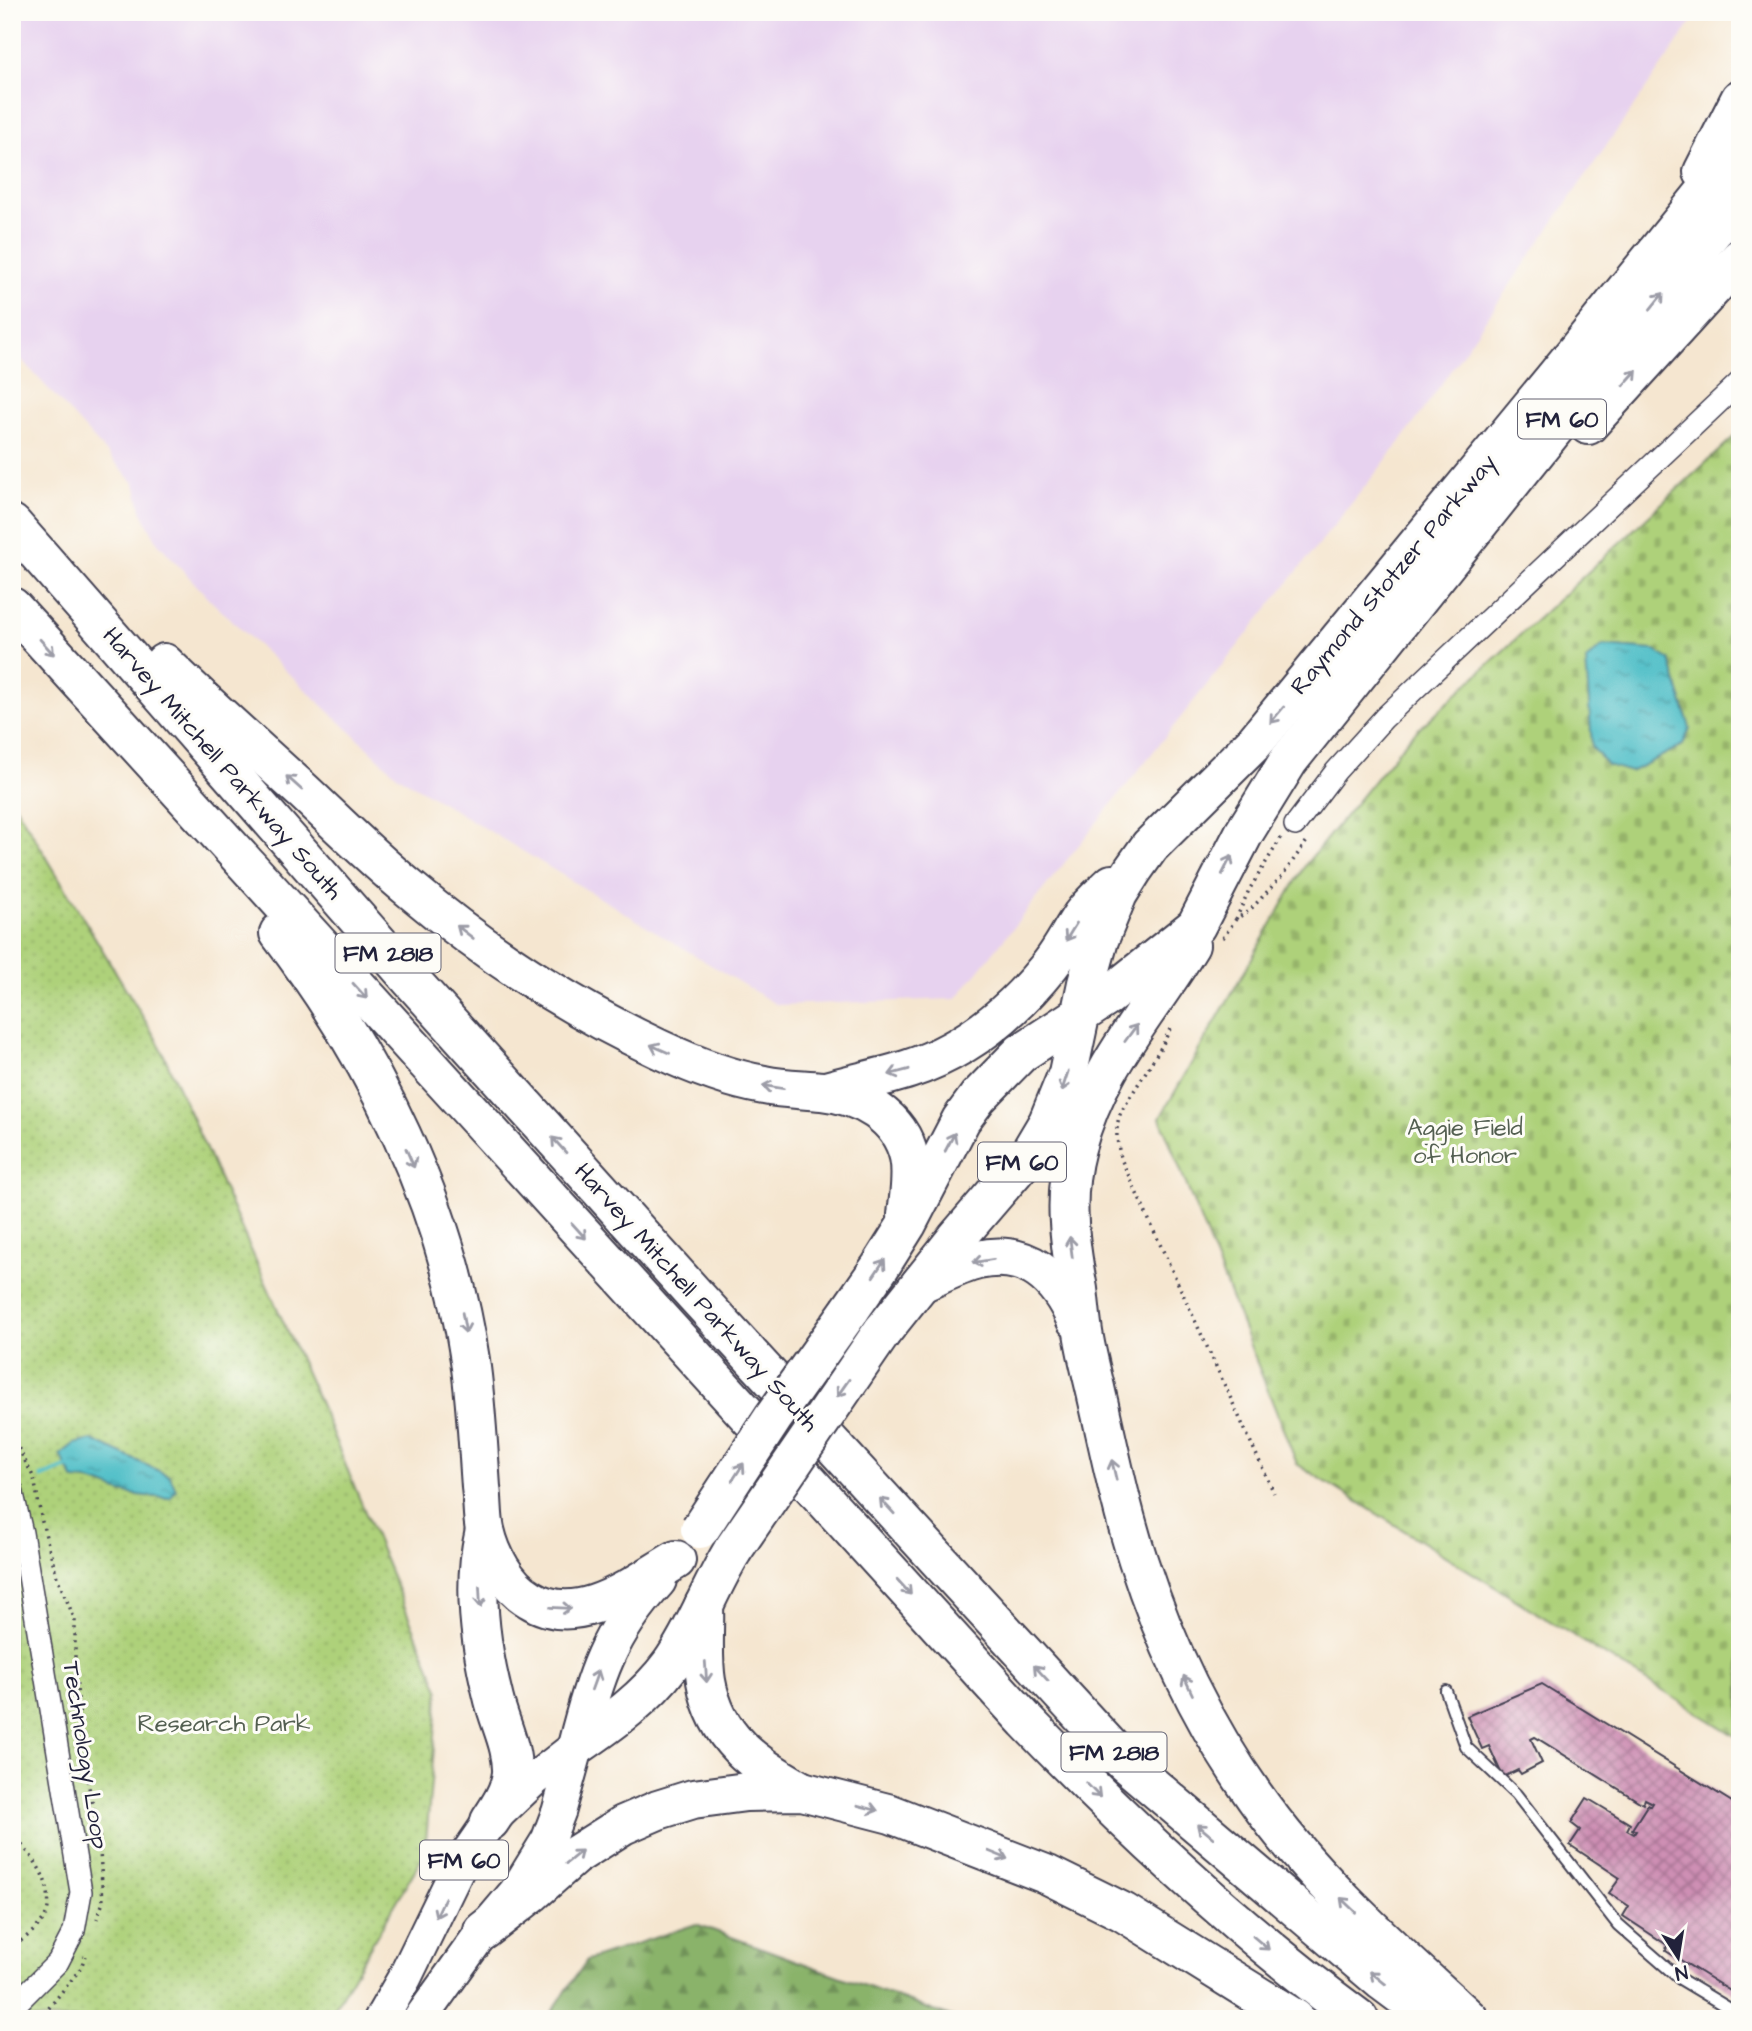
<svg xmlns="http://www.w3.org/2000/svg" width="1752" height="2031" font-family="'Architects Daughter',sans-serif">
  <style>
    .built { fill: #e7d2ef }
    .forest { fill: url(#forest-firs); stroke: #566a52; stroke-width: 2 }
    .cemetery { fill: url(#cemetery-stones); stroke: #687a5a; stroke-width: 2 }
    .park { fill: url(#park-dots); stroke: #687a5a; stroke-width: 2 }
    .water { fill: url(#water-ripples); stroke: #3a7082; stroke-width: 2 }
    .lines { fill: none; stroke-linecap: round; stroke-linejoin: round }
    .stream { stroke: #51bfc8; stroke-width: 5 }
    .building { fill: url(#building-cross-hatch) }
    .lane-casing { stroke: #423f51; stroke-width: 14 }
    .street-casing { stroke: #423f51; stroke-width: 24 }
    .primary-casing { stroke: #423f51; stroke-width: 37 }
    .highway-casing { stroke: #423f51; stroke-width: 42 }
    .path { stroke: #423f51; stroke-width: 3.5; stroke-dasharray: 2 5; stroke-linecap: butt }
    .lane { stroke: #fff; stroke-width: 10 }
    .street { stroke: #fff; stroke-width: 21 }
    .primary { stroke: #fff; stroke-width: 33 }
    .highway { stroke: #fff; stroke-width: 38 }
    .highway-bridge-casing { stroke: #423f51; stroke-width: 42; stroke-linecap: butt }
    .highway-bridge { stroke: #fff; stroke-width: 38 }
    .oneway { stroke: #9c9ca7 }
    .labels { text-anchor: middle; stroke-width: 6; stroke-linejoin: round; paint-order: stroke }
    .shield { fill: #fdfcf7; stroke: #646373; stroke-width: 2 }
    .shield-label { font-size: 23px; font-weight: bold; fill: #22223b }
    .street-label { font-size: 24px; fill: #22223b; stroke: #fdfcf7 }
    .park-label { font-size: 24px; fill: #535f51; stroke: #fdfcf7 }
  </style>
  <defs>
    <pattern id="forest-firs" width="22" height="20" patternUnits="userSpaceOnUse" patternTransform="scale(1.75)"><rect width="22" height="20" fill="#8ab36a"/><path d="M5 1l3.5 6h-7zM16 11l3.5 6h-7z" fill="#709158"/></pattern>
    <pattern id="cemetery-stones" width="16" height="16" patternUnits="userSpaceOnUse" patternTransform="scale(1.75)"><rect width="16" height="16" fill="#aed17a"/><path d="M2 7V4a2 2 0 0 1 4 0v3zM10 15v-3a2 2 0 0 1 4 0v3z" fill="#95b36a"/></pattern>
    <pattern id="park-dots" width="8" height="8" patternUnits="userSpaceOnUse" patternTransform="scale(1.75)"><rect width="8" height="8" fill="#aed17a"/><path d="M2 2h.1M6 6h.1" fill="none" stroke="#95b36a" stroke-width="1.8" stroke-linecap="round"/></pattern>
    <pattern id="water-ripples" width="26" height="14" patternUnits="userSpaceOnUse" patternTransform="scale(1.75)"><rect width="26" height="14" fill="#51bfc8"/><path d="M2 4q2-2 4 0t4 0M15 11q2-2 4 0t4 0" fill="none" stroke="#439ba4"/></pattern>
    <pattern id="building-cross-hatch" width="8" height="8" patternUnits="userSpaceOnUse" patternTransform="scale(1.75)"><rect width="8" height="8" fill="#ce8fb4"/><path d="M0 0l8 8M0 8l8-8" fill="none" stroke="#a77494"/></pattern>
  </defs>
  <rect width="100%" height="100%" fill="#fdfcf7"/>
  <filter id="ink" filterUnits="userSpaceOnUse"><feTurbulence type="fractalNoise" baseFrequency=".0143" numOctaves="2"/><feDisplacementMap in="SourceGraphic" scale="14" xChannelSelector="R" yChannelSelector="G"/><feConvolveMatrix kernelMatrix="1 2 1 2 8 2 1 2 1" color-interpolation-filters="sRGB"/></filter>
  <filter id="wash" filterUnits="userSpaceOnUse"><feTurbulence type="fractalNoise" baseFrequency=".00686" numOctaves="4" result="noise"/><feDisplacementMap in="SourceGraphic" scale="28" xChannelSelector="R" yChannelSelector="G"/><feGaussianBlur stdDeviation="1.57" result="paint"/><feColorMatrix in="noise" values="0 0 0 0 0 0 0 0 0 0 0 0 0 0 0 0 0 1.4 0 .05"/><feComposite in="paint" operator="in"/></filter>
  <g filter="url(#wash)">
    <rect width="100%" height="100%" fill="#f5e6d0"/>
    <path class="built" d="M 12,12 L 1699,12 L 1406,435 L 956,999 L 777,1005 L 397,775 L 211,601 L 158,543 L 142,513 L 135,484 L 12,349 Z"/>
    <path class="forest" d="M 696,1924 L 956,2019 L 547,2019 L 587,1960 Z"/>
    <path class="cemetery" d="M 1740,431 L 1740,1739 L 1297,1464 L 1160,1118 L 1306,864 L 1408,739 Z"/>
    <path class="park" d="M 12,800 L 158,1042 L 320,1404 L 439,1689 L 425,1853 L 328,2019 L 12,2019 Z"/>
    <g class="water">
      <path d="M 1603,646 L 1654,650 L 1670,660 L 1690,728 L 1683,745 L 1631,772 L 1607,765 L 1592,747 L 1586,660 Z"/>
      <path d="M 92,1440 L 170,1476 L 176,1490 L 170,1498 C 153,1497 135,1496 118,1491 C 99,1484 96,1481 74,1480 L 60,1455 L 74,1444 Z"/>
    </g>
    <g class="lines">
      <path class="stream" d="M 42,1477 L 67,1467"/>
    </g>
    <g id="blocks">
      <path class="building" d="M 1542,1684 L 1740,1807 L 1740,1997 L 1666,1951 L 1667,1945 L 1623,1916 L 1629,1906 L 1609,1893 L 1620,1878 L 1570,1845 L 1580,1830 L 1571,1823 L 1587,1798 L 1630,1824 L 1627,1830 L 1634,1834 L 1636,1831 L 1632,1829 L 1648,1804 L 1651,1806 L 1653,1803 L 1645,1799 L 1643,1804 L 1535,1737 L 1531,1739 L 1542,1763 L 1521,1774 L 1518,1770 L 1503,1777 L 1489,1746 L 1482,1749 L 1467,1716 Z"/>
    </g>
  </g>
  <g filter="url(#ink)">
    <use href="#blocks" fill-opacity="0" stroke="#423f51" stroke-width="2"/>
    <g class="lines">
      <defs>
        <path id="lane" d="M 1446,1691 L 1466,1747 L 1516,1794 L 1618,1925 L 1680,1979 L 1730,2009 L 1739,2019"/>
        <g id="street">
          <path d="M 1295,825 L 1336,771 L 1384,718 L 1740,382"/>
          <path d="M 12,1490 L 22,1533 L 81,1892 L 74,1931 L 58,1962 L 12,2008"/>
        </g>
        <g id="primary">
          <path d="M 381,2019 L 405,1977 L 459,1866 L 490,1821 L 532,1781 L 577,1746"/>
          <path d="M 420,2019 L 483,1931 L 516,1892 L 548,1840 L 559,1811 L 577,1746"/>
        </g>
        <g id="highway">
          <path d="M 1703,172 L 1740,99"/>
          <path d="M 1588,425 L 1740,258"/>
          <path d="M 12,524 L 411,980 L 695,1295 L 1123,1761 L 1382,1981 L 1433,2019"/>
          <path d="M 12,607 L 1026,1721 C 1130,1829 1238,1930 1359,2019"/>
          <path d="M 164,663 C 209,707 257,749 304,792 C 339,825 373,859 410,889 C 486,953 569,1007 659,1049 C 691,1064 729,1079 764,1085 C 783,1089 802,1089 822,1091 C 860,1095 900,1116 909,1157 C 913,1175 909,1196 907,1215"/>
          <path d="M 279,933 C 374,1057 447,1206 470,1360 C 476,1402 478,1445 481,1487 C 483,1501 482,1516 485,1530 C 491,1556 506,1585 530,1599 C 578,1630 635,1584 676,1560"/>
          <path d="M 1190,945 C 1148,1014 1097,1067 1076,1148 C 1063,1196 1069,1241 1078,1289 C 1080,1305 1081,1322 1084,1338 C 1087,1356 1092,1374 1096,1392 C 1109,1448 1120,1505 1138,1560 C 1165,1644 1204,1725 1255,1797 C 1314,1881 1394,1950 1469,2019"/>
          <path d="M 826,1091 C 853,1083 882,1078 909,1069 C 967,1050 1012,1013 1050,965 C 1062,950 1071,931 1082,915 C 1090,904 1102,894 1112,884"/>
          <path d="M 921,1283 C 940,1275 958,1265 978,1260 C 1028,1249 1058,1278 1076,1320"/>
          <path d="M 850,1310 L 880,1267 L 907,1224 L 961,1120 L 978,1097 L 1021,1053 L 1107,997 L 1196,926 L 1244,833 L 1289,760 L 1740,197"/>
          <path d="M 882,1332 L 956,1239 L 1029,1154 L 1048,1122 L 1068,1073 L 1087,983 L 1099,940 L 1118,894 L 1133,870 L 1150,846 L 1254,743 L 1556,376 L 1740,149"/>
          <path d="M 484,1535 C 472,1587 481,1649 494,1700 C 500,1724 513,1748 512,1773 C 510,1791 500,1806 490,1821"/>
          <path d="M 704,1605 C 705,1629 702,1657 706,1681 C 716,1739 754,1764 802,1791"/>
          <path d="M 577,1746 C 611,1723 646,1698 671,1664 C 696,1629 710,1587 733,1550"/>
          <path d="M 577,1746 C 594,1678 608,1633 657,1580"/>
          <path d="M 483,1931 L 532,1893 L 574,1856 L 623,1825 L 658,1810 L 693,1799 L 746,1792 L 802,1791 L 891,1814 L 1048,1875 L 1123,1912 L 1295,2019"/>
        </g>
      </defs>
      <use href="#lane" class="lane-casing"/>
      <use href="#street" class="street-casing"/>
      <use href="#primary" class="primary-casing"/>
      <use href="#highway" class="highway-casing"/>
      <g class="path">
        <path d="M 1236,919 L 1249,890 L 1281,838"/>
        <path d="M 1223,938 L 1236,919 L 1250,910 L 1282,876 L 1307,841"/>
        <path d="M 1170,1029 L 1163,1044 L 1121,1112 C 1114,1129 1117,1144 1122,1161 L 1274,1493"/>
        <path d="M 12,1436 L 34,1478 L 42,1522 L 57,1577 L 75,1620 L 75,1667 L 84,1764 L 99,1834 L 103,1902 L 97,1919"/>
        <path d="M 12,1835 C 31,1853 55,1883 47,1912 C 42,1926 24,1939 12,1947"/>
        <path d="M 40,2019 L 81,1968 L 85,1956"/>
      </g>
      <use href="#lane" class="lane"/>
      <use href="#street" class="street"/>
      <use href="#primary" class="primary"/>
      <use href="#highway" class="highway"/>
      <defs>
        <g id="highway-bridge">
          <path d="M 700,1529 L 773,1418 L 850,1310"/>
          <path d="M 733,1550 L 882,1332"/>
        </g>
      </defs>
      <use href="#highway-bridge" class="highway-bridge-casing"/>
      <use href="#highway-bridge" class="highway-bridge"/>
    </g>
    <defs><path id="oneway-shaft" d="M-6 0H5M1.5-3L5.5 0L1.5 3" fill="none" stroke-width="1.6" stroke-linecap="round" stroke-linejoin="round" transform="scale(1.75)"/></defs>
    <g class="oneway">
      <use href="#oneway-shaft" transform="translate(1657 301) rotate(-51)"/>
      <use href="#oneway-shaft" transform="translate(1630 378) rotate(-48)"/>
      <use href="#oneway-shaft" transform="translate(47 647) rotate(48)"/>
      <use href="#oneway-shaft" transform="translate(1277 715) rotate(130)"/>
      <use href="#oneway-shaft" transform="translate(294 783) rotate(-138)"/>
      <use href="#oneway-shaft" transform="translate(1227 865) rotate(-63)"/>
      <use href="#oneway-shaft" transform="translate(465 932) rotate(-142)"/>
      <use href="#oneway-shaft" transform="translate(1071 932) rotate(122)"/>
      <use href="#oneway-shaft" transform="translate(360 991) rotate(48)"/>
      <use href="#oneway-shaft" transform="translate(1131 1033) rotate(-54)"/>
      <use href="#oneway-shaft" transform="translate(660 1049) rotate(-156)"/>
      <use href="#oneway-shaft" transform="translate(899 1072) rotate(165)"/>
      <use href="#oneway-shaft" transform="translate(1065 1081) rotate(108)"/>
      <use href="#oneway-shaft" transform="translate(773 1087) rotate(-171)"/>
      <use href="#oneway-shaft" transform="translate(950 1142) rotate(-62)"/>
      <use href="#oneway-shaft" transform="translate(559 1145) rotate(-132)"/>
      <use href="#oneway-shaft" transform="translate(410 1158) rotate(67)"/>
      <use href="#oneway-shaft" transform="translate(579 1231) rotate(48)"/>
      <use href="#oneway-shaft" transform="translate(1071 1247) rotate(-97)"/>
      <use href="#oneway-shaft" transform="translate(983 1261) rotate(171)"/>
      <use href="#oneway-shaft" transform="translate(879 1268) rotate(-56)"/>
      <use href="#oneway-shaft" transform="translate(464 1323) rotate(80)"/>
      <use href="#oneway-shaft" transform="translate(843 1388) rotate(125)"/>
      <use href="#oneway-shaft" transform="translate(1114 1470) rotate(-103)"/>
      <use href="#oneway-shaft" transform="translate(738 1472) rotate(-57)"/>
      <use href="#oneway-shaft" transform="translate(887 1506) rotate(-133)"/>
      <use href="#oneway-shaft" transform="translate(904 1587) rotate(48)"/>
      <use href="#oneway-shaft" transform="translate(480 1597) rotate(87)"/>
      <use href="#oneway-shaft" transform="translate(561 1608) rotate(3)"/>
      <use href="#oneway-shaft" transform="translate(706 1672) rotate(86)"/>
      <use href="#oneway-shaft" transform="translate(1041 1673) rotate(-133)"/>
      <use href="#oneway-shaft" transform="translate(595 1680) rotate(-70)"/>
      <use href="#oneway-shaft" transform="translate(1188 1685) rotate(-115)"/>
      <use href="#oneway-shaft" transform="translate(1093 1790) rotate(46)"/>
      <use href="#oneway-shaft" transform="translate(868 1808) rotate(15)"/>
      <use href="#oneway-shaft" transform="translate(1205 1831) rotate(-140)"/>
      <use href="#oneway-shaft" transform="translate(998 1855) rotate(22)"/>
      <use href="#oneway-shaft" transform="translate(574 1857) rotate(-39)"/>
      <use href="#oneway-shaft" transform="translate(1348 1905) rotate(-136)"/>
      <use href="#oneway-shaft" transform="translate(440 1908) rotate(115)"/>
      <use href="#oneway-shaft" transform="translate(1261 1943) rotate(40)"/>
      <use href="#oneway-shaft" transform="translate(1378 1978) rotate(-141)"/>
    </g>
  </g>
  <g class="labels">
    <g class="shield">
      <rect x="1518" y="399.5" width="88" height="39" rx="5"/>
      <rect x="335.5" y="933.5" width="105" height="39" rx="5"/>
      <rect x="978" y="1142.5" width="88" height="39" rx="5"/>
      <rect x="1061.5" y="1732.5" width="105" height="39" rx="5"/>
      <rect x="420" y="1840.5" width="88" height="39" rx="5"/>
    </g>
    <g class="shield-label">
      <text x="1562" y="427">FM 60</text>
      <text x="388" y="961">FM 2818</text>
      <text x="1022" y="1170">FM 60</text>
      <text x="1114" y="1760">FM 2818</text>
      <text x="464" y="1868">FM 60</text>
    </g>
    <g class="street-label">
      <text transform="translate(1393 574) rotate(-50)" y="8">Raymond Stotzer Parkway</text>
      <text transform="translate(223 763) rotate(49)" y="8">Harvey Mitchell Parkway South</text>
      <text transform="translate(697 1297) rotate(48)" y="8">Harvey Mitchell Parkway South</text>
      <text transform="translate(86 1755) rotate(81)" y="8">Technology Loop</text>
    </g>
    <g class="park-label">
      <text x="1465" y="1135">Aggie Field<tspan x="1465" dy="28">of Honor</tspan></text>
      <text x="224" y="1731">Research Park</text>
    </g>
  </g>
  <rect width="1752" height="2031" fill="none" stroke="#fdfcf7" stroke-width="42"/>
  <g transform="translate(1678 1957) rotate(168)" stroke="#fdfcf7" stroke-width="5" paint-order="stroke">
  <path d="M0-5L12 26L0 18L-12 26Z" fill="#22223b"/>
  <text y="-10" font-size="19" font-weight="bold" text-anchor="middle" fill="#22223b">N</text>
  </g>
</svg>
